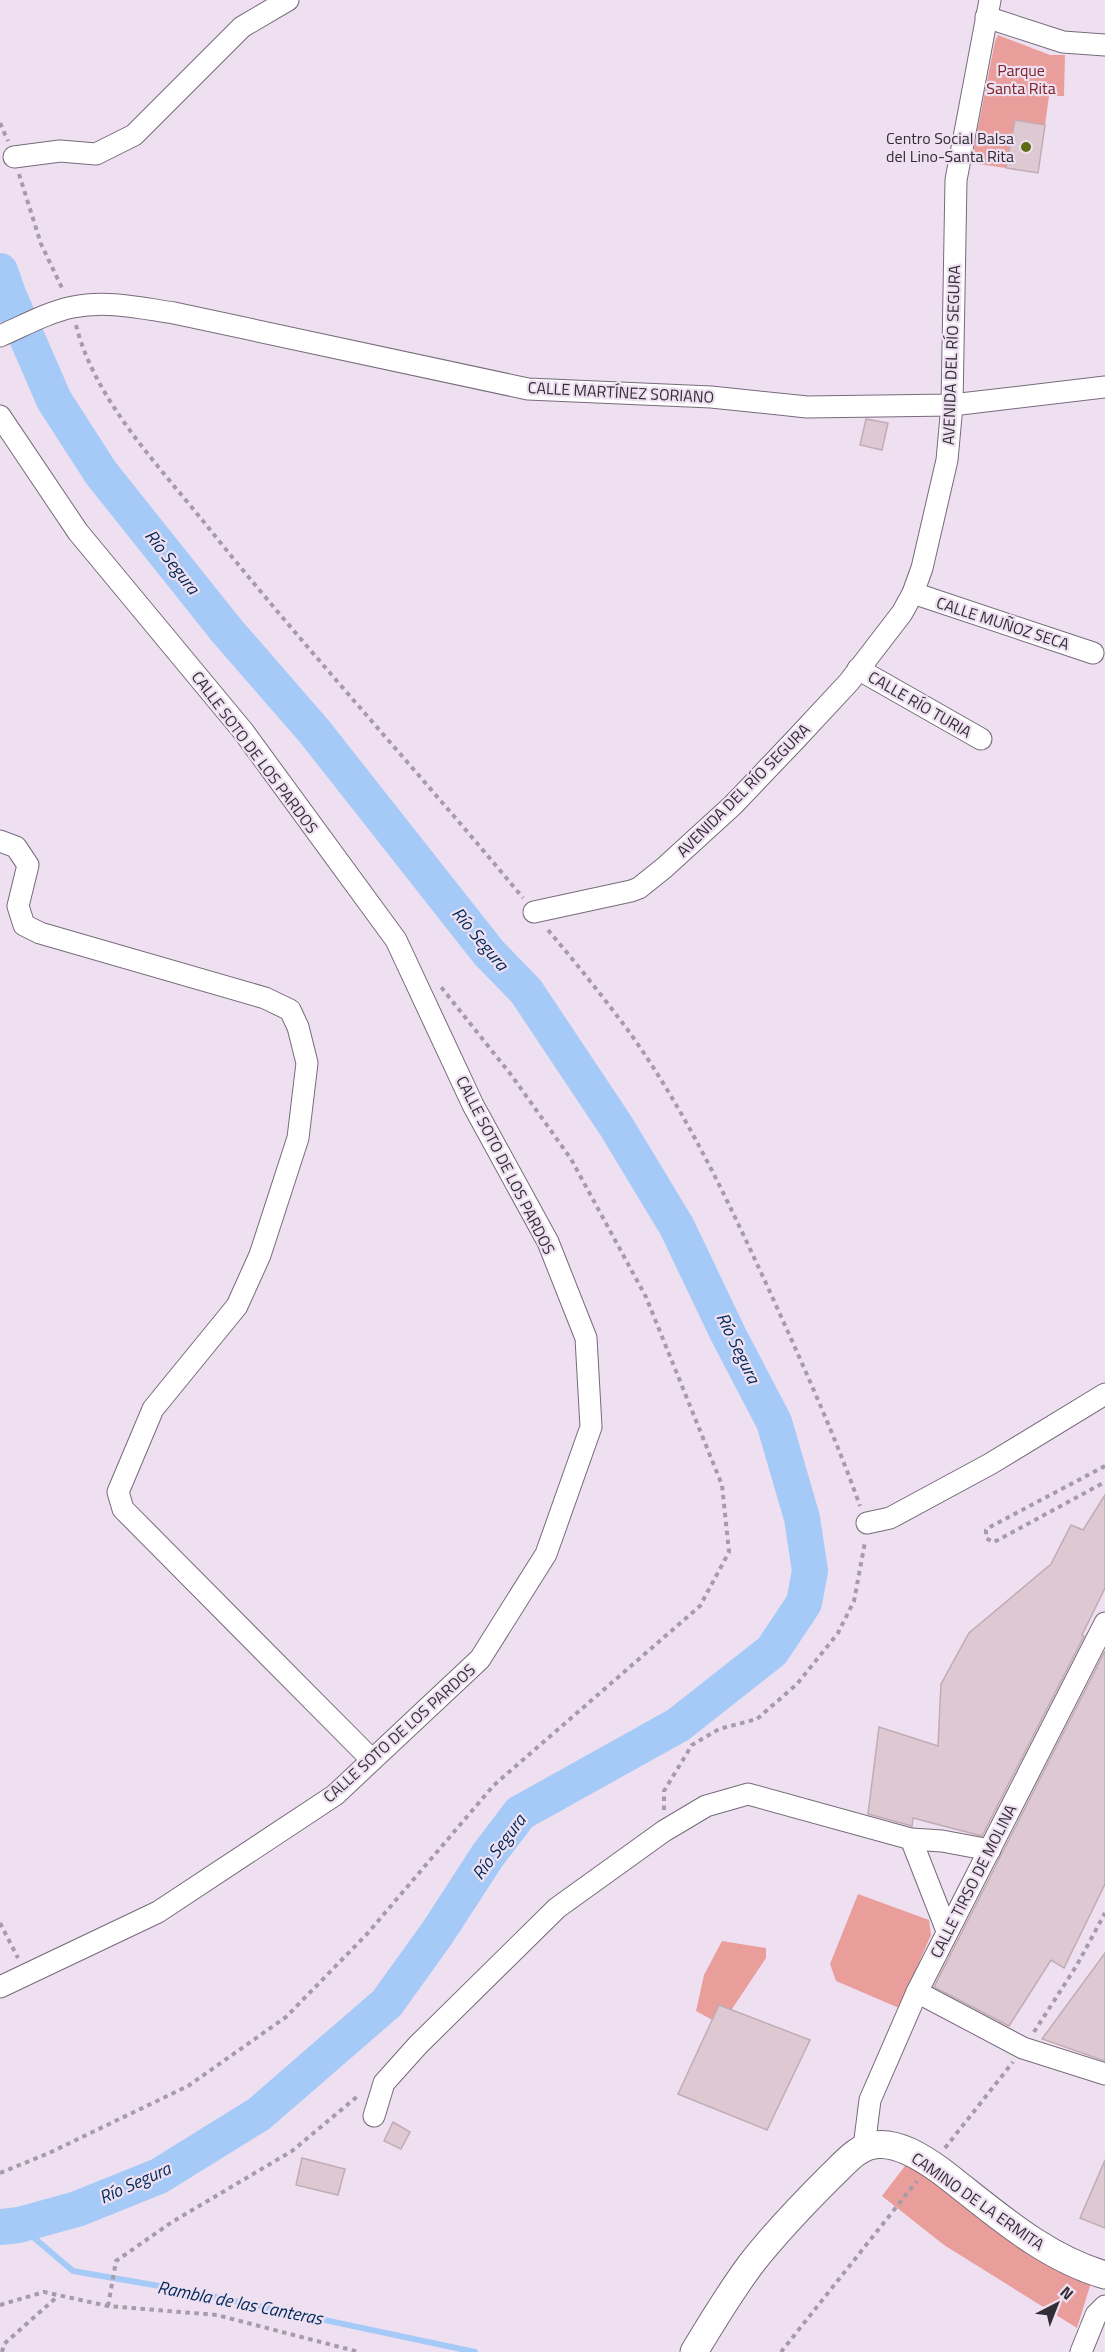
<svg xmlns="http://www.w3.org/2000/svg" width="1105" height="2352" font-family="'Titillium Web',sans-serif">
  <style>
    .green { fill: #ea9e9b }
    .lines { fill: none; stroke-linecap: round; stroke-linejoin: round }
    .stream { stroke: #a6caf7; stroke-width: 6 }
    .river { stroke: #a6caf7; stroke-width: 36 }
    .building { fill: #dec8d1; stroke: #c0acb4; stroke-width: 1.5 }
    .minor-casing { stroke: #766b7a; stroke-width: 23 }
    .major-casing { stroke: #766b7a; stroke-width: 29 }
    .path { stroke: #a69ba8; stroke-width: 4; stroke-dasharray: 4.5 4.5; stroke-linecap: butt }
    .minor { stroke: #fff; stroke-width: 21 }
    .major { stroke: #fff; stroke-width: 27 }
    .poi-dot { fill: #5f6c16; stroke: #eee0f1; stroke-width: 2 }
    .labels { text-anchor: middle; stroke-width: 4.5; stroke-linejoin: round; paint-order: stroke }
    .park-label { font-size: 16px; fill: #7d2327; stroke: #eee0f1 }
    .poi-label { font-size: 16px; fill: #332e35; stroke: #eee0f1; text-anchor: end }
    .street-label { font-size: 16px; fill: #332e35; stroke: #eee0f1 }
    .water-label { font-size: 18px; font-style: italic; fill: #002a5b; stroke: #eee0f1 }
  </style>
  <rect width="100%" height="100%" fill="#eee0f1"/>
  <g class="green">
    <path d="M 998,35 L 1050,55 L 1065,55 L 1064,96 L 1049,96 L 1045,125 L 1015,120 L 1006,168 L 971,163 L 995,41 Z"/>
    <path d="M 858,1894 L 929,1920 L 931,1935 L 899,2008 L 836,1981 L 830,1964 Z"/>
    <path d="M 722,1941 L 766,1948 L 766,1958 L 730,2012 L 714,2021 L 696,2011 L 704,1975 Z"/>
    <path d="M 908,2162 L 1091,2283 L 1077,2328 L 944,2245 L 882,2196 Z"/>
  </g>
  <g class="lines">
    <path class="stream" d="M 19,2225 L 73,2271 L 188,2291 L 475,2352"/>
    <path class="river" d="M 0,271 L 8,294 L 54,400 L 101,473 L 227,631 L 314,731 L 489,953 L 526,991 L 616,1126 L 677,1227 L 728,1334 L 774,1422 L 802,1518 L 810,1571 L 804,1603 L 772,1651 L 678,1725 L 520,1813 L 488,1855 L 438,1932 L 387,2003 L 259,2114 L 159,2176 L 77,2209 L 19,2225 L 0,2227"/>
  </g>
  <g class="building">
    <path d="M 1015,120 L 1045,125 L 1038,173 L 1006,168 Z"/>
    <path d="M 866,419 L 888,423 L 882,450 L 860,445 Z"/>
    <path d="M 1105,1495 L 1105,1588 L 1082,1635 L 1084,1636 L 982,1836 L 913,1818 L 912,1826 L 868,1814 L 879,1727 L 938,1746 L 941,1684 L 969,1633 L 1051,1564 L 1071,1525 L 1083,1530 Z"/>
    <path d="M 1105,1651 L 1105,1884 L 1064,1968 L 1051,1960 L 1009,2026 L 934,1987 Z"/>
    <path d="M 1105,1953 L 1105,2061 L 1042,2039 Z"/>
    <path d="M 719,2005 L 810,2040 L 767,2130 L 678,2094 Z"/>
    <path d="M 393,2122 L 410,2132 L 401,2149 L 384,2141 Z"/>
    <path d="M 302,2158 L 345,2169 L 338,2195 L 296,2185 Z"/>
    <path d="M 1105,2160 L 1105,2228 L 1080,2218 Z"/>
  </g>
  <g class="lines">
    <defs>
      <g id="minor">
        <path d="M 986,17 L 1063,42 L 1105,45"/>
        <path d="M 14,157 L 60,151 L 96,154 L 134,135 L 242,27 L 288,0"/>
        <path d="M 0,336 C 23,326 48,312 73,307 C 107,300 140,308 174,313 L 528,389 L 711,397 L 807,407 L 952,405 L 1105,387"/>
        <path d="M 0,416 L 78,532 L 243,731 L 396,940 L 473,1105 L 548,1242 L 586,1338 L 591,1427 L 546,1554 L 480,1659 L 335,1795 L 158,1912 L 0,1987"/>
        <path d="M 913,593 L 1093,653"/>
        <path d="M 858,669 L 981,739"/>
        <path d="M 0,841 L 16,847 L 28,865 L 18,906 L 24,925 L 40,933 L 265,998 L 290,1010 L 298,1027 L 307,1063 L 298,1138 L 260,1255 L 237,1306 L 153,1409 L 118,1492 L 123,1509 L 372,1760"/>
        <path d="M 534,912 L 631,891 L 639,888 L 664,868 L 733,805 L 795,740 L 849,682 L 902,613 L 913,593 L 922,568 L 947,460 L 952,405 L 956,180 L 990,0"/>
        <path d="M 867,1523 L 890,1518 L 990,1464 L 1105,1394"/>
        <path d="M 911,1839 L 947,1931"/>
        <path d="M 917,1992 L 1023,2048 L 1105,2074"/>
        <path d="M 374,2116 L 384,2083 L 418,2045 L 557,1908 L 664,1831 L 706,1806 L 748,1794 L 911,1839 L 942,1841 L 990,1850"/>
        <path d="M 864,2147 L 870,2100 L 917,1992 L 1105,1623"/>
        <path d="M 1081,2352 L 1096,2315 L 1105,2306"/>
      </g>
      <path id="major" d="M 694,2352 C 712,2322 730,2292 751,2264 C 775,2233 803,2204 831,2176 C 843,2165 857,2147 874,2145 C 897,2141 923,2158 941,2171 C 992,2210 1042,2257 1105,2275"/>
    </defs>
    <use href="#minor" class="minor-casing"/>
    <use href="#major" class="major-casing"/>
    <g class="path">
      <path d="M 0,123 L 8,141"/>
      <path d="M 19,174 L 41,244 L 63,290"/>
      <path d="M 76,325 C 94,398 156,463 203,521 C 306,650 418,771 523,898"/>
      <path d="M 548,930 C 576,963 604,998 630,1033 C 687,1113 729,1203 770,1292 C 802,1363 834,1433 860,1506"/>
      <path d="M 1105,1466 L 990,1527 L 986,1530 L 986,1538 L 993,1542 L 998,1540 L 1105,1482"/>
      <path d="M 664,1810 L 664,1791 L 692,1745 L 719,1729 L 757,1719 L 797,1684 L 838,1633 L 854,1601 L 865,1542"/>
      <path d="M 0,1923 L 18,1958"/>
      <path d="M 1034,2032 L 1077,1965 L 1105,1913"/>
      <path d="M 945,2148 L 1013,2062"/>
      <path d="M 0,2173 L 49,2153 L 188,2086 L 286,2017 L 367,1934 L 494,1785 L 700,1606 L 729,1552 L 722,1485 L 646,1297 L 571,1159 L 512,1076 L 441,987"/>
      <path d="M 0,2305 L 44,2292 L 108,2306 L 217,2315 L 359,2352"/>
      <path d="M 108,2306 L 116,2261 L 172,2222 L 292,2151 L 359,2095"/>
      <path d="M 2,2352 L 4,2344 L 58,2296"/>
      <path d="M 781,2352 L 917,2181"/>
    </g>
    <use href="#minor" class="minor"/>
    <use href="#major" class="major"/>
  </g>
  <circle class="poi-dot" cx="1026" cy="147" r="6"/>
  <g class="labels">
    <g class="park-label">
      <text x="1021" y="76">Parque<tspan x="1021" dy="18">Santa Rita</tspan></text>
    </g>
    <g class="poi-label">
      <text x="1014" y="144">Centro Social Balsa<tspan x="1014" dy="18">del Lino-Santa Rita</tspan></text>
    </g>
    <g class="street-label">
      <text transform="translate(951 355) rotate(-88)" y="6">AVENIDA DEL RÍO SEGURA</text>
      <text transform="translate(621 392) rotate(3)" y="6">CALLE MARTÍNEZ SORIANO</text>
      <text transform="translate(1003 623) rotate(18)" y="6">CALLE MUÑOZ SECA</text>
      <text transform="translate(920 704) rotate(30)" y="6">CALLE RÍO TURIA</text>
      <text transform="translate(255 752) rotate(53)" y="6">CALLE SOTO DE LOS PARDOS</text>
      <text transform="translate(743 790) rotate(-45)" y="6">AVENIDA DEL RÍO SEGURA</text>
      <text transform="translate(506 1165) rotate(63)" y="6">CALLE SOTO DE LOS PARDOS</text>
      <text transform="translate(399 1733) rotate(-42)" y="6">CALLE SOTO DE LOS PARDOS</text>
      <text transform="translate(973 1881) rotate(-63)" y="6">CALLE TIRSO DE MOLINA</text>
      <text transform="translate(978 2201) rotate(35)" y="6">CAMINO DE LA ERMITA</text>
    </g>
    <g class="water-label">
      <text transform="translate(172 562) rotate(52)" y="6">Río Segura</text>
      <text transform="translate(480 939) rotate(50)" y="6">Río Segura</text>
      <text transform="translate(738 1348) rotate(64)" y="6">Río Segura</text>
      <text transform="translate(499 1847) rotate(-53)" y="6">Río Segura</text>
      <text transform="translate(135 2183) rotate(-24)" y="6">Río Segura</text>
      <text transform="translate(240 2303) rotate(11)" y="6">Rambla de las Canteras</text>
    </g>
  </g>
  <g transform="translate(1057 2304) rotate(42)" stroke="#eee0f1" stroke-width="4.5" paint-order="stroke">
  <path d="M0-4.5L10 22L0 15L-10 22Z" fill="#332e35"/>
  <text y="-9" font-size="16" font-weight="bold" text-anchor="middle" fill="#332e35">N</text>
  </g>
</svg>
